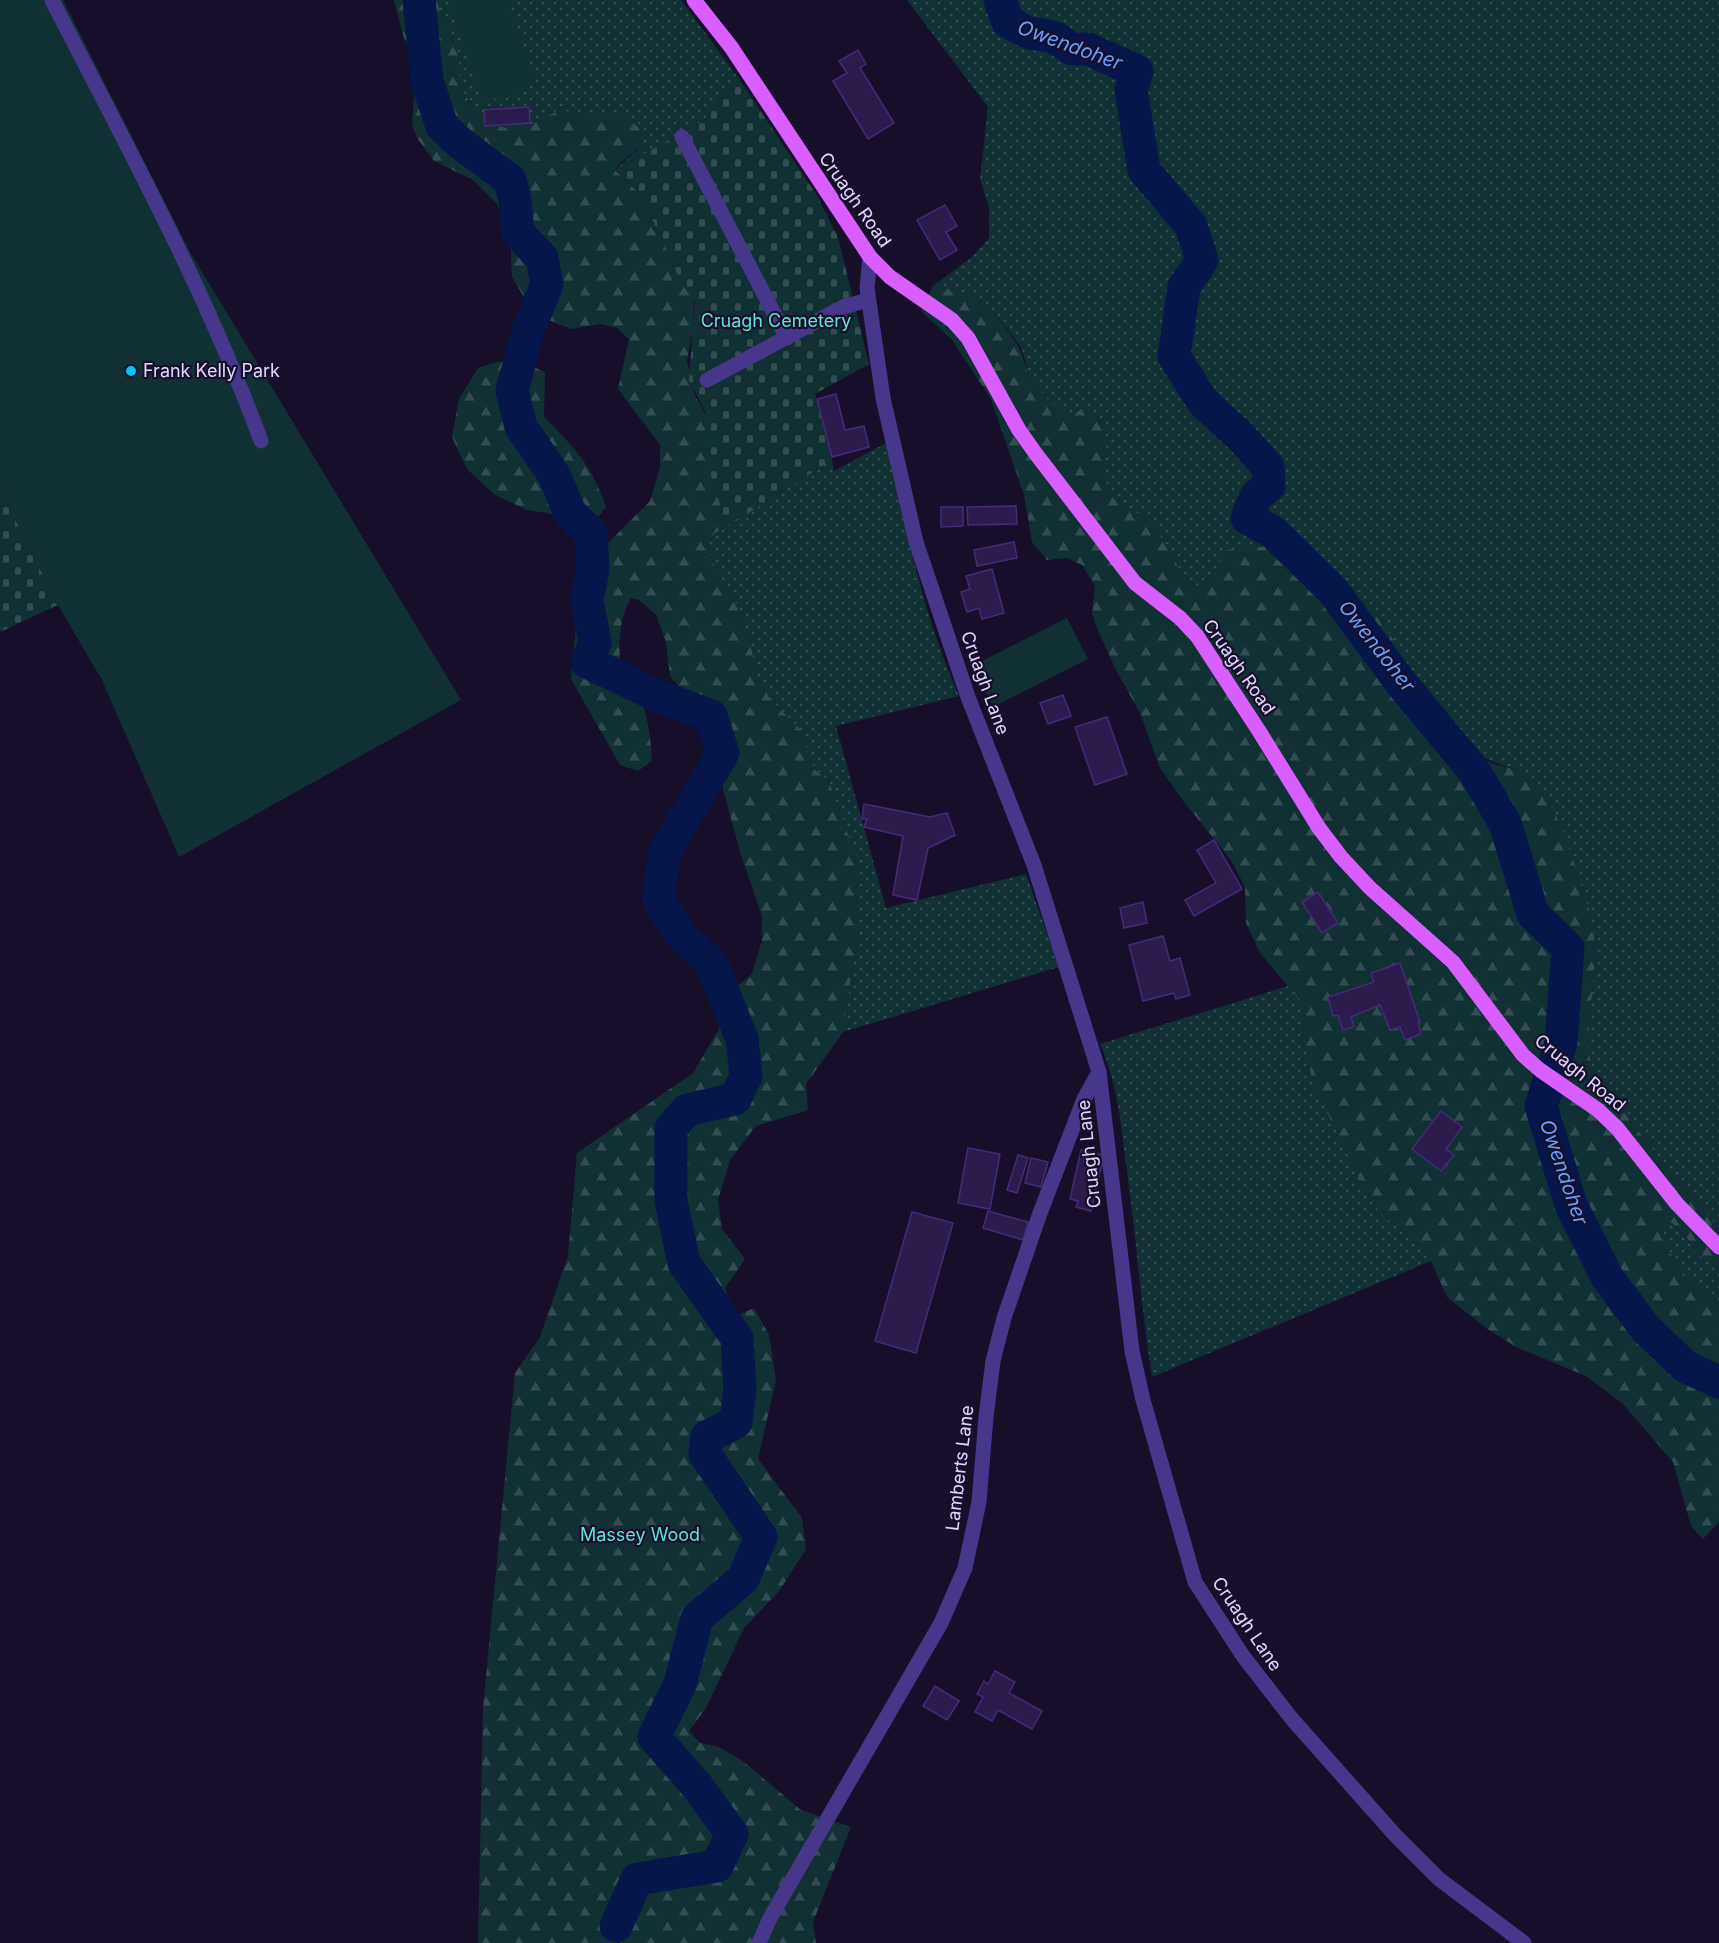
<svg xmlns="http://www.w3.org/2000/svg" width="1719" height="1943" font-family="Inter,sans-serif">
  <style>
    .grass { fill: url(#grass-dots) }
    .forest { fill: url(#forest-firs); fill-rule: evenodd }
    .cemetery { fill: url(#cemetery-stones) }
    .garden { fill: #113034 }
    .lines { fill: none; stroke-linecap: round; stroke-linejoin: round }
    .stream { stroke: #07164a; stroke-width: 5 }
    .river { stroke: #07164a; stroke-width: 33 }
    .building { fill: #2b1a4c; stroke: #452a79; stroke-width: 1.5 }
    .minor { stroke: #46378b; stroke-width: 15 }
    .major { stroke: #d95eff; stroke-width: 15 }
    .poi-dot { fill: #03c3ff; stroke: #170f2a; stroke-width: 2 }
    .labels { text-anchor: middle; stroke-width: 4.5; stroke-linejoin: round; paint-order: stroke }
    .street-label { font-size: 18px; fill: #e1d7ff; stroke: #170f2a }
    .park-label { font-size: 18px; fill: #5ce7d7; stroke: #170f2a }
    .poi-label { font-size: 18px; fill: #e1d7ff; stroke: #170f2a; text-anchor: start }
    .water-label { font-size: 20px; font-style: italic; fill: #65a2ff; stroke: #170f2a }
  </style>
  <defs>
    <pattern id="grass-dots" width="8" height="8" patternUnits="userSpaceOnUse" patternTransform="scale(1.5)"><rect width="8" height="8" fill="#113034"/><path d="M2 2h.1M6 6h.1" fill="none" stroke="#334d52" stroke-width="1.8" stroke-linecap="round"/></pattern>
    <pattern id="forest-firs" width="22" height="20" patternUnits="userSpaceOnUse" patternTransform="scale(1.5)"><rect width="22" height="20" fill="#113034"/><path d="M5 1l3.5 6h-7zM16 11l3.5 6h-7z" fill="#334d52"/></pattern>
    <pattern id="cemetery-stones" width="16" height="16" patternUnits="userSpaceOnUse" patternTransform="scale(1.5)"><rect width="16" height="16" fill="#113034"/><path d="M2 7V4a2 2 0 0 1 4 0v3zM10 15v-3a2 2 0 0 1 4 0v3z" fill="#334d52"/></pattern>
  </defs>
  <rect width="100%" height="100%" fill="#170f2a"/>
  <g class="grass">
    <path d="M 436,0 L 681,0 L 737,76 L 703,121 L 615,170 L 644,144 L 625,116 L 581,116 L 559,109 C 520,138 483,136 462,88 C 457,77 461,63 457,52 C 451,34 443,17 436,0 Z"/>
    <path d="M 907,0 L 1719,0 L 1719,1228 L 1682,1187 L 1594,1074 L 1587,1044 L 1596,954 L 1518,770 C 1482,761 1446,739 1427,706 C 1404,666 1391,622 1352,594 C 1343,587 1328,585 1318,581 C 1287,571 1257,561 1227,551 L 1213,575 L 1197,587 L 1180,570 L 1152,523 L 1114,499 L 1102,475 L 1107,449 C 1082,428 1050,408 1032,381 C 1026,371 1026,357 1020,346 C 997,311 975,292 933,286 L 972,257 L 989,238 L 989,208 L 980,179 L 988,107 Z"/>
    <path d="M 886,443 C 906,528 923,616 959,696 L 836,726 L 886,908 L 1026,874 L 1059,967 L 843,1032 L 853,961 L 859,943 L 856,891 L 860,868 L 829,781 L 814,769 L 802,731 L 771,700 L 756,674 L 749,635 L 731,593 L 715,569 L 708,543 L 715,533 L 832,460 L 834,471 Z"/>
    <path d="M 1288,986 L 1304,1005 L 1303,1035 L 1379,1212 L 1417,1244 L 1431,1261 L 1152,1377 C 1141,1306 1136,1235 1126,1164 C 1121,1124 1117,1081 1100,1044 Z"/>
    <path d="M 1671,1222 L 1687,1239 L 1696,1253 L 1719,1269 L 1719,1305 L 1705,1289 L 1683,1276 L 1665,1243 L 1663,1227 Z"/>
  </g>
  <g class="forest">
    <path d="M 394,0 L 436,0 C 443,17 451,34 457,52 C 461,63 457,77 462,88 C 483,136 520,138 559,109 L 581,116 L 625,116 L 644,132 L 644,144 L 621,162 L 615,170 L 641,195 L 663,243 L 694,296 L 693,329 L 687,361 L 695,396 L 708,418 L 727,527 L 715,533 L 708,543 L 715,569 L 731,593 L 749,635 L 756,674 L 771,700 L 802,731 L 814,769 L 829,781 L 860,868 L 856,891 L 859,943 L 853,961 L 843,1032 L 806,1084 L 808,1110 L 756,1126 L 730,1160 L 718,1200 L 722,1229 L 745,1259 L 725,1288 L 734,1317 L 754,1308 L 769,1335 L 776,1380 L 758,1459 L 802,1518 L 806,1549 L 780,1590 L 744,1628 L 706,1708 L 689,1731 L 700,1743 L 719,1747 L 744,1762 L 801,1810 L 851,1827 L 813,1922 L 816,1943 L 478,1943 L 483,1708 L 515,1373 L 540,1337 L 568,1256 L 577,1153 L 693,1073 L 719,1029 L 724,1003 L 739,985 L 752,974 L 762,940 L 762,916 L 741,855 L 712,748 L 697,707 L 670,676 L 666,642 L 656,615 L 639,600 L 631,598 C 619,617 617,649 622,670 C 626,683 638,694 643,706 C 649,724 651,742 652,761 L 638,771 L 620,765 L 571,679 L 576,625 L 574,591 L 589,562 L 650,501 L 660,468 L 660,445 L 618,389 L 629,339 L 617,328 L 600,324 L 571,329 L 534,314 L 512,277 L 510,232 L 497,204 L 473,180 L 434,161 L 417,138 L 412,126 L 416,67 L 403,35 Z"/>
    <path d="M 933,286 C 974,292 995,309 1017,344 C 1023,355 1025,368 1031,379 C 1040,395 1056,407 1070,418 L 1081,409 L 1100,418 L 1107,449 L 1102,475 L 1114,499 L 1152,522 L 1180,570 L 1196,587 L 1213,575 L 1227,550 L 1306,543 L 1350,592 L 1381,619 L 1409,667 L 1427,707 L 1439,722 L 1467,748 L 1493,764 L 1518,770 L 1545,793 L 1565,835 L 1592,919 L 1596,954 L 1587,1044 L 1594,1074 L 1682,1187 L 1719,1228 L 1719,1269 L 1696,1253 L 1687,1238 L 1671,1222 L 1663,1227 L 1665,1243 L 1683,1276 L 1705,1289 L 1719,1305 L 1719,1522 L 1703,1539 L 1691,1526 L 1673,1462 L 1623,1404 L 1586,1376 L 1516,1347 L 1486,1328 L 1447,1297 L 1431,1261 L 1417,1244 L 1379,1212 L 1362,1184 L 1313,1084 L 1303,1035 L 1304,1005 L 1260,953 L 1246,923 L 1245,887 L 1231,860 L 1184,802 L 1160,768 L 1140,713 L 1117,672 L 1100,635 L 1092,614 L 1095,586 L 1082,565 L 1067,558 L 1047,560 L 1032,542 L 1024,495 L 991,399 L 952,340 L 921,311 ZM 1399,963 L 1420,1021 L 1418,1022 L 1421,1033 L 1405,1040 L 1400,1027 L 1390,1030 L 1380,1005 L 1351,1017 L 1354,1027 L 1343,1030 L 1338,1015 L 1333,1015 L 1328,997 L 1374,982 L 1371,973 ZM 1441,1111 L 1462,1127 L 1446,1149 L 1454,1155 L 1441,1171 L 1412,1149 Z"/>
    <path d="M 497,362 L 521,362 L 545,372 L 544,417 C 575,448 591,464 606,507 L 595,520 L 575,523 L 548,513 L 527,510 L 495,495 L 467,469 L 452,437 L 459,399 L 478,368 Z"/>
  </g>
  <g class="cemetery">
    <path d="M 737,76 L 816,194 L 838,237 L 869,364 L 815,394 L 832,460 L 727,527 L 704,453 L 707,415 L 689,380 L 695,300 L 682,284 L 641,195 L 615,170 L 703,121 Z"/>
    <path d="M 0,489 L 58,605 L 0,632 Z"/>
  </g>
  <g class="garden">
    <path d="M 0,0 L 63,0 L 190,252 L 461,700 L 179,857 L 102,680 L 58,605 L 0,489 Z"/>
    <path d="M 455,0 L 508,0 L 535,81 L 527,90 L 483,102 L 449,2 Z"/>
    <path d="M 1067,618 L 1088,659 L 993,707 L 972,666 Z"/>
  </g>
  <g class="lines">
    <path class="stream" d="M 616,1926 L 618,1943"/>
    <g class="river">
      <path d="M 419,0 L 427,81 L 442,126 L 460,143 L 510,180 L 515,200 L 518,233 L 542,258 L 547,284 L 528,331 L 512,391 L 521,427 L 554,475 L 570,513 L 591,533 L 593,570 L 587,599 L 595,643 L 587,662 L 663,698 L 711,716 L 723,753 L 665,851 L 658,899 L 681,935 L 712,964 L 742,1039 L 746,1076 L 735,1099 L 687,1110 L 671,1128 L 671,1201 L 684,1263 L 737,1338 L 740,1389 L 736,1422 L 707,1437 L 705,1454 L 761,1537 L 743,1579 L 697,1618 L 680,1684 L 654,1737 L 697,1786 L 732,1834 L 717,1866 L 637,1879 L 616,1926"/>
      <path d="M 1000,0 L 1008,22 L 1029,33 L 1054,37 L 1072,49 L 1088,49 L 1137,71 L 1131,90 L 1144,170 L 1191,226 L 1202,260 L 1184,287 L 1174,356 L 1203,402 L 1241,437 L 1268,467 L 1269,486 L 1256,496 L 1247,518 L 1273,532 L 1333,591 L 1401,683 L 1474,771 L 1505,823 L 1533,914 L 1568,948 L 1561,1043 L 1541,1106 L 1571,1205 L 1607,1277 L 1646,1329 L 1686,1367 L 1719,1382"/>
    </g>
  </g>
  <g class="building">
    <path d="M 858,50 L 866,64 L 860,68 L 894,123 L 868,139 L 833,81 L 847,73 L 839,61 Z"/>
    <path d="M 529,107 L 530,123 L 485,126 L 484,110 Z"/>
    <path d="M 945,205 L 957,226 L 946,232 L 957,250 L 940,260 L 917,220 Z"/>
    <path d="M 836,394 L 845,430 L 864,426 L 869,447 L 832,457 L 817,399 Z"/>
    <path d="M 1016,506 L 1017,524 L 968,525 L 967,507 Z"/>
    <path d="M 941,507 L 963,507 L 963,526 L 941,527 Z"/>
    <path d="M 1014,542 L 1017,558 L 977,566 L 974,550 Z"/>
    <path d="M 992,569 L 1004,613 L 982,619 L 979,608 L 967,612 L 961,592 L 970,589 L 966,576 Z"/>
    <path d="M 1063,695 L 1071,716 L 1048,724 L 1040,703 Z"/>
    <path d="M 1107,717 L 1127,774 L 1095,785 L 1075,727 Z"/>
    <path d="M 864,804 L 930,817 L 947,813 L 955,835 L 928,848 L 917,900 L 893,895 L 903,836 L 864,827 L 867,819 L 862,819 Z"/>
    <path d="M 1214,840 L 1242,889 L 1194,916 L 1185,900 L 1216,883 L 1197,850 Z"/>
    <path d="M 1318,892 L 1338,923 L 1322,933 L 1302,902 Z"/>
    <path d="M 1143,902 L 1147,923 L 1124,928 L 1120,908 Z"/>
    <path d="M 1163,936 L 1170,961 L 1180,958 L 1190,995 L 1176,999 L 1174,993 L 1143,1001 L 1129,945 Z"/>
    <path d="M 1400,963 L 1420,1022 L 1418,1022 L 1421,1034 L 1405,1040 L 1400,1027 L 1390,1030 L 1380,1005 L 1351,1017 L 1354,1027 L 1343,1030 L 1338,1015 L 1333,1016 L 1328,997 L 1374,982 L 1371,973 Z"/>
    <path d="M 1441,1111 L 1462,1127 L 1446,1149 L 1454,1155 L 1441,1171 L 1412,1149 Z"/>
    <path d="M 968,1148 L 1000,1154 L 990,1209 L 958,1203 Z"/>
    <path d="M 1081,1150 L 1104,1155 L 1091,1211 L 1076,1207 L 1078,1201 L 1070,1199 Z"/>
    <path d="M 1018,1155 L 1028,1158 L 1017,1193 L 1007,1190 Z"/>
    <path d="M 1031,1158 L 1048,1162 L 1041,1187 L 1025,1183 Z"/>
    <path d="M 988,1211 L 1028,1222 L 1023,1240 L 983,1228 Z"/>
    <path d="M 912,1212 L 953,1223 L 916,1353 L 875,1341 Z"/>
    <path d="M 995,1671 L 1015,1682 L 1009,1693 L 1042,1711 L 1032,1729 L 998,1710 L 992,1721 L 975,1712 L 983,1697 L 977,1694 L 984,1681 L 988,1684 Z"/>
    <path d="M 935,1686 L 959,1701 L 947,1720 L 923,1706 Z"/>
  </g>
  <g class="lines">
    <g class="minor">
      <path d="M 52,0 C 126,145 205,288 261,441"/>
      <path d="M 682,137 L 787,338"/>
      <path d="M 870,257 L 867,288 L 883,398 L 916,542 L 968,697 L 1034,865 L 1099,1072 L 1132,1351 L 1143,1400 L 1195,1582 L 1243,1656 L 1292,1719 L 1395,1835 L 1439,1879 L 1524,1943"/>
      <path d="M 707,380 L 843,307 L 868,300"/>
      <path d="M 759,1943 L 770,1918 L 941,1623 L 965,1568 L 979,1502 L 986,1417 L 993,1361 L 1004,1318 L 1040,1213 L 1084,1099 L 1099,1072"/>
    </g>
    <path class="major" d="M 694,0 L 731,47 L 870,257 L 890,277 L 952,320 L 968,338 L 1019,430 L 1036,454 L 1135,583 L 1180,618 L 1197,636 L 1259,731 L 1319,828 L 1341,857 L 1370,888 L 1453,962 L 1523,1055 L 1540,1070 L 1598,1110 L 1617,1128 L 1677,1204 L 1719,1247"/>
  </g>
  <circle class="poi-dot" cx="131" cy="371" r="6"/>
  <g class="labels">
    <g class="street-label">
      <text transform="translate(855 200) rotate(55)" y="6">Cruagh Road</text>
      <text transform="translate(1239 667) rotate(55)" y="6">Cruagh Road</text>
      <text transform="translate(985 683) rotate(70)" y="6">Cruagh Lane</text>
      <text transform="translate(1580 1073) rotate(39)" y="6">Cruagh Road</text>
      <text transform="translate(1089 1154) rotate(-96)" y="6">Cruagh Lane</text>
      <text transform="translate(960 1468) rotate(-83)" y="6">Lamberts Lane</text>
      <text transform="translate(1247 1624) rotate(56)" y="6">Cruagh Lane</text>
    </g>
    <g class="park-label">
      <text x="776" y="327">Cruagh Cemetery</text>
      <text x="640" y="1541">Massey Wood</text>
    </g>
    <g class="poi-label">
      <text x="143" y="377">Frank Kelly Park</text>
    </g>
    <g class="water-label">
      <text transform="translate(1070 45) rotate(20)" y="7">Owendoher</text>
      <text transform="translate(1377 646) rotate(52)" y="7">Owendoher</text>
      <text transform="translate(1564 1172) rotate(71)" y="7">Owendoher</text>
    </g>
  </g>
</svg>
